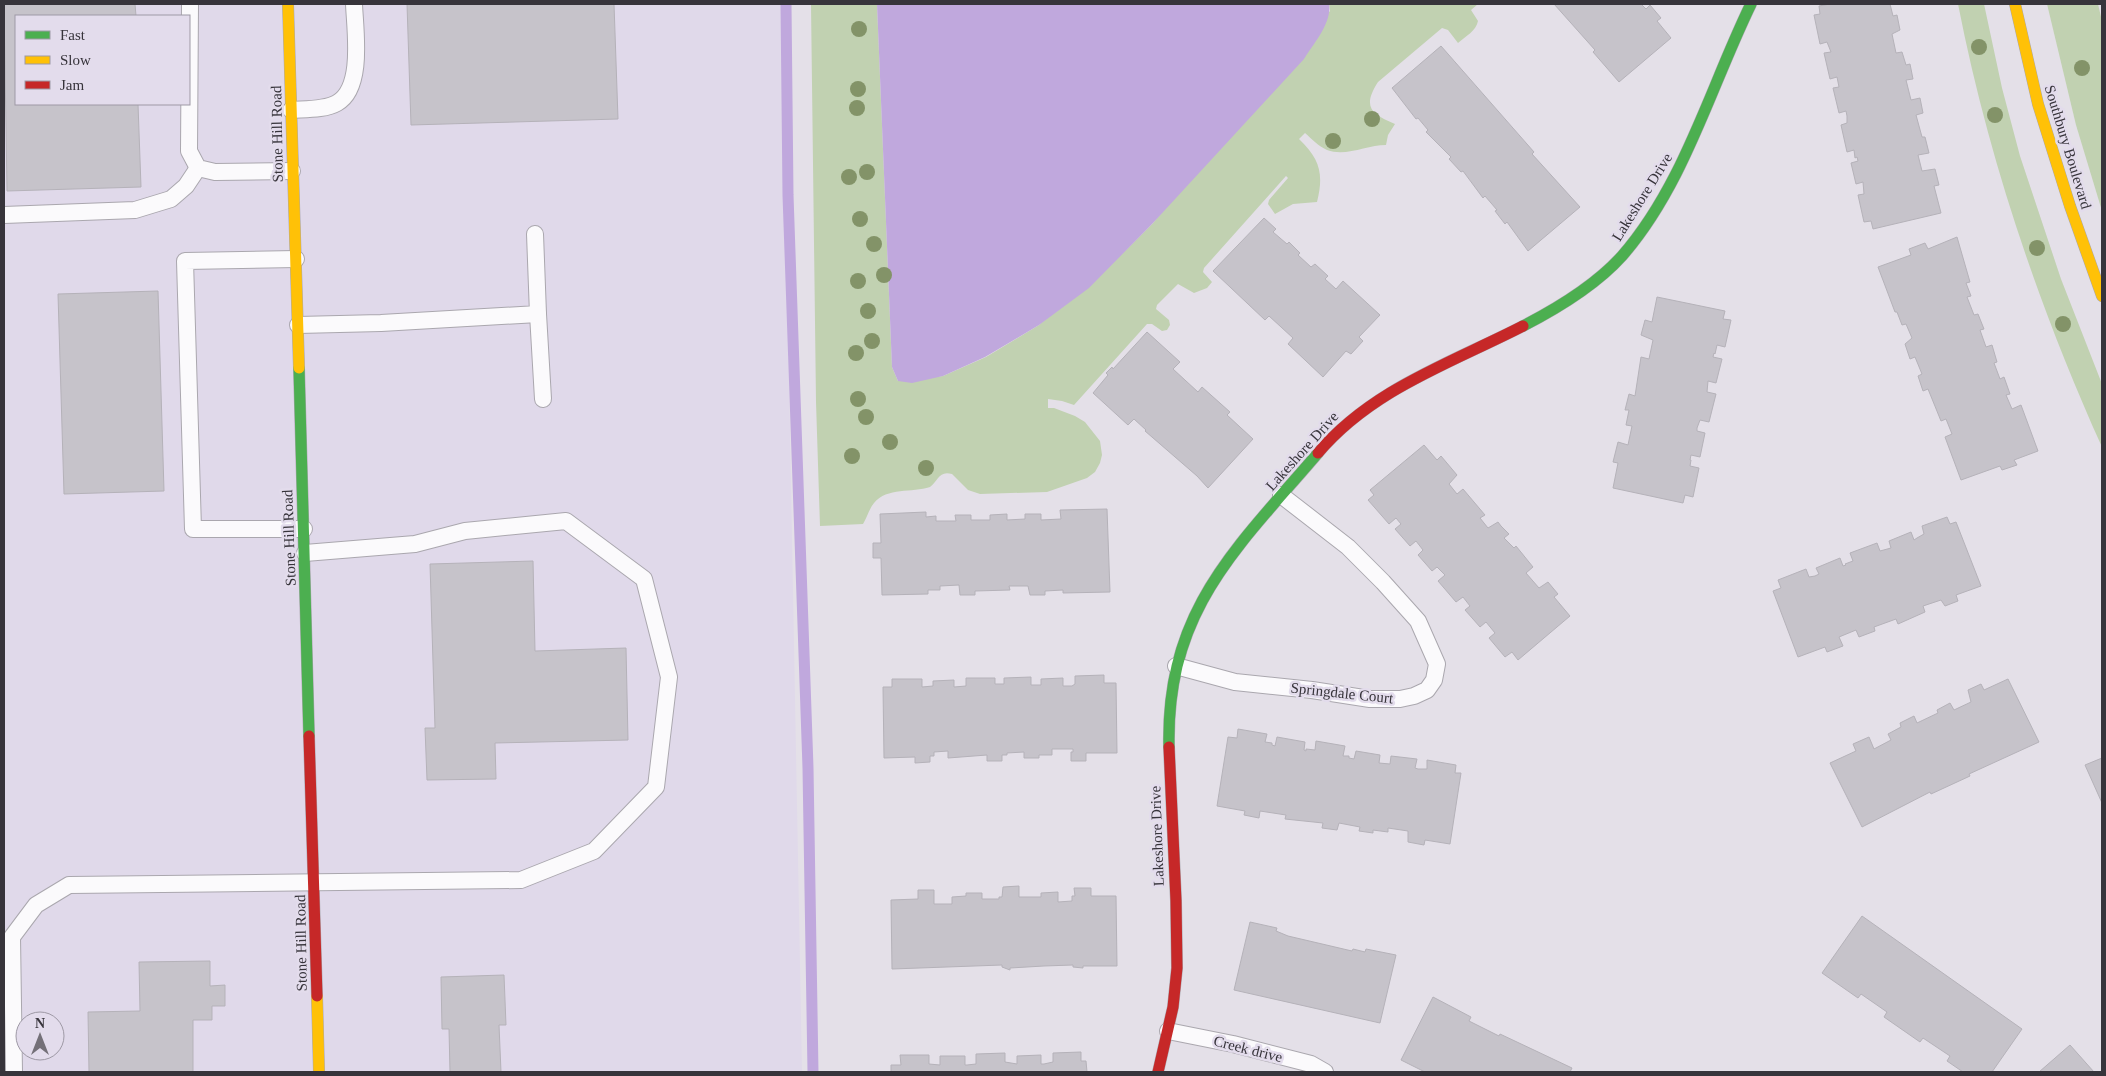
<svg xmlns="http://www.w3.org/2000/svg" width="2106" height="1076" font-family="'Times New Roman',serif">
  <style>
    .built { fill: #e0d9ea; fill-rule: evenodd }
    .green { fill: #c1d1b1 }
    .water { fill: #c0a8dd }
    .lines { fill: none; stroke-linecap: round; stroke-linejoin: round }
    .stream { stroke: #c0a8dd; stroke-width: 11 }
    .building { fill: #c6c3ca; stroke: #b5b2b9 }
    .lane-casing { stroke: #aaa7ae; stroke-width: 18 }
    .fast-casing { stroke: #aaa7ae; stroke-width: 12 }
    .slow-casing { stroke: #aaa7ae; stroke-width: 12 }
    .jam-casing { stroke: #aaa7ae; stroke-width: 12 }
    .lane { stroke: #fbfafc; stroke-width: 16 }
    .fast { stroke: #4caf50; stroke-width: 11 }
    .slow { stroke: #ffc107; stroke-width: 11 }
    .jam { stroke: #c62828; stroke-width: 11 }
    .tree { fill: #839368 }
    .labels { text-anchor: middle; stroke-width: 5; stroke-linejoin: round; paint-order: stroke }
    .street-label { font-size: 15px; fill: #37343b; stroke: #e3dcec }
  </style>
  <rect width="100%" height="100%" fill="#e4e0e8"/>
  <path class="built" d="M 4,4 L 782,4 L 802,1072 L 4,1072 ZM 16,16 L 189,16 L 189,104 L 16,104 ZM 25,1021 L 55,1021 L 55,1051 L 25,1051 Z"/>
  <g class="green">
    <path d="M 811,4 L 877,4 L 892,367 L 898,381 L 943,376 L 986,357 L 1039,325 L 1127,249 L 1153,223 L 1330,11 L 1329,4 L 1478,4 L 1471,10 L 1478,21 C 1476,31 1466,36 1458,43 L 1448,30 L 1442,28 L 1378,82 C 1362,107 1371,114 1395,124 L 1388,135 L 1386,145 C 1367,145 1346,157 1327,150 C 1318,146 1312,139 1305,133 L 1299,139 C 1320,159 1324,174 1317,202 L 1293,204 L 1275,214 L 1268,204 L 1269,200 L 1288,178 L 1286,176 L 1204,268 L 1203,272 L 1212,282 L 1207,288 L 1194,293 L 1178,284 L 1157,305 L 1156,309 L 1169,320 L 1170,325 L 1167,330 L 1162,331 L 1152,324 L 1147,324 L 1074,405 L 1062,401 L 1048,399 L 1048,408 L 1054,408 L 1075,416 L 1085,422 L 1100,441 L 1102,455 L 1100,463 L 1095,472 L 1087,478 L 1047,492 L 980,494 L 968,490 L 952,474 C 939,470 938,481 930,487 C 912,493 887,487 874,503 C 869,509 867,518 863,524 L 820,526 L 816,402 Z"/>
    <path d="M 1958,4 L 1984,4 L 2002,88 L 2020,156 L 2061,279 L 2102,384 L 2102,447 C 2038,305 1988,157 1958,4 Z"/>
    <path d="M 2047,4 L 2098,4 L 2102,21 L 2102,211 L 2076,125 Z"/>
  </g>
  <path class="water" d="M 877,4 L 1329,4 C 1332,23 1314,43 1304,59 L 1153,223 L 1089,288 L 1039,325 L 985,357 L 943,376 L 912,383 L 898,381 L 892,367 Z"/>
  <g class="lines">
    <path class="stream" d="M 786,4 L 788,195 L 808,768 L 813,1072"/>
  </g>
  <g class="building">
    <path d="M 4,4 L 135,4 L 136,16 L 16,16 L 16,104 L 138,104 L 141,187 L 7,191 Z"/>
    <path d="M 407,4 L 614,4 L 618,119 L 411,125 Z"/>
    <path d="M 1554,4 L 1641,4 L 1646,9 L 1650,5 L 1661,18 L 1657,21 L 1671,38 L 1619,82 L 1593,52 L 1595,50 Z"/>
    <path d="M 1830,4 L 1890,4 L 1893,16 L 1897,15 L 1900,30 L 1892,34 L 1896,53 L 1902,52 L 1906,65 L 1910,64 L 1913,79 L 1906,80 L 1911,100 L 1920,98 L 1923,113 L 1916,115 L 1922,137 L 1925,137 L 1929,153 L 1918,155 L 1922,171 L 1935,169 L 1939,185 L 1934,186 L 1941,213 L 1873,229 L 1871,221 L 1864,222 L 1858,195 L 1864,194 L 1863,182 L 1856,184 L 1851,163 L 1858,161 L 1857,157 L 1855,158 L 1854,150 L 1847,152 L 1841,125 L 1847,123 L 1847,116 L 1846,111 L 1839,113 L 1833,88 L 1839,87 L 1837,77 L 1830,79 L 1824,53 L 1831,52 L 1827,42 L 1820,44 L 1814,15 L 1820,14 L 1819,6 Z"/>
    <path d="M 1441,46 L 1534,152 L 1532,154 L 1580,207 L 1528,251 L 1507,222 L 1505,224 L 1495,211 L 1497,210 L 1485,196 L 1483,198 L 1463,171 L 1461,172 L 1449,159 L 1451,157 L 1426,132 L 1428,130 L 1418,118 L 1416,119 L 1392,88 Z"/>
    <path d="M 1264,218 L 1276,229 L 1273,232 L 1287,244 L 1289,242 L 1300,253 L 1298,255 L 1311,267 L 1315,264 L 1328,276 L 1325,279 L 1336,289 L 1343,281 L 1380,315 L 1359,337 L 1363,341 L 1351,354 L 1346,351 L 1323,377 L 1288,344 L 1293,338 L 1269,316 L 1265,320 L 1213,271 Z"/>
    <path d="M 1957,237 L 1970,282 L 1966,283 L 1971,296 L 1967,297 L 1974,315 L 1978,314 L 1984,329 L 1980,330 L 1986,347 L 1992,345 L 1997,362 L 1994,363 L 2000,379 L 2004,377 L 2010,394 L 2006,395 L 2012,409 L 2021,405 L 2038,451 L 2014,460 L 2017,465 L 2002,470 L 2000,466 L 1961,480 L 1945,437 L 1952,434 L 1946,419 L 1941,421 L 1928,389 L 1923,391 L 1918,376 L 1922,374 L 1915,357 L 1910,359 L 1905,344 L 1912,338 L 1906,324 L 1902,325 L 1897,312 L 1895,312 L 1878,267 L 1911,255 L 1909,249 L 1925,243 L 1928,249 Z"/>
    <path d="M 158,291 L 164,491 L 64,494 L 58,294 Z"/>
    <path d="M 1657,297 L 1725,311 L 1723,319 L 1731,320 L 1725,347 L 1717,345 L 1715,354 L 1714,353 L 1713,357 L 1722,359 L 1716,383 L 1708,381 L 1707,392 L 1716,394 L 1709,422 L 1700,420 L 1697,428 L 1697,431 L 1705,433 L 1700,457 L 1691,455 L 1690,460 L 1691,460 L 1690,466 L 1699,468 L 1693,497 L 1685,495 L 1683,503 L 1613,488 L 1618,463 L 1613,462 L 1618,442 L 1628,445 L 1632,426 L 1626,425 L 1629,410 L 1625,410 L 1629,394 L 1635,396 L 1641,357 L 1649,359 L 1653,340 L 1641,335 L 1645,320 L 1652,322 Z"/>
    <path d="M 1147,332 L 1180,362 L 1173,369 L 1198,392 L 1202,387 L 1230,412 L 1227,415 L 1253,439 L 1208,488 L 1197,476 L 1145,431 L 1146,430 L 1134,419 L 1128,425 L 1093,393 L 1108,375 L 1106,373 L 1112,367 L 1113,369 Z"/>
    <path d="M 1424,445 L 1437,460 L 1441,456 L 1457,475 L 1449,484 L 1457,494 L 1463,489 L 1485,515 L 1480,518 L 1488,528 L 1498,522 L 1501,526 L 1509,534 L 1504,538 L 1514,548 L 1516,546 L 1533,567 L 1526,573 L 1539,588 L 1548,582 L 1558,594 L 1554,597 L 1570,616 L 1518,660 L 1512,652 L 1505,657 L 1489,638 L 1495,633 L 1486,622 L 1480,627 L 1465,610 L 1470,606 L 1463,597 L 1456,602 L 1438,581 L 1445,575 L 1437,567 L 1432,571 L 1418,555 L 1423,550 L 1416,541 L 1410,546 L 1395,529 L 1401,524 L 1396,518 L 1389,524 L 1368,500 L 1374,495 L 1370,490 Z"/>
    <path d="M 1107,509 L 1110,592 L 1063,593 L 1063,590 L 1045,591 L 1045,595 L 1030,595 L 1028,586 L 1009,586 L 1010,590 L 975,591 L 975,595 L 960,595 L 959,585 L 940,586 L 940,590 L 928,590 L 928,594 L 882,595 L 881,558 L 873,558 L 873,543 L 881,543 L 880,514 L 926,512 L 926,517 L 936,516 L 936,521 L 956,521 L 955,515 L 971,515 L 971,520 L 990,520 L 990,515 L 1007,514 L 1007,520 L 1025,519 L 1025,514 L 1041,514 L 1041,520 L 1061,519 L 1060,510 Z"/>
    <path d="M 1947,517 L 1950,524 L 1956,522 L 1981,586 L 1956,595 L 1958,601 L 1945,606 L 1941,600 L 1923,606 L 1925,612 L 1898,624 L 1896,619 L 1874,627 L 1875,631 L 1859,637 L 1856,630 L 1839,637 L 1843,646 L 1827,652 L 1825,647 L 1798,657 L 1773,591 L 1781,588 L 1778,580 L 1806,569 L 1809,577 L 1815,576 L 1819,574 L 1816,568 L 1840,558 L 1843,566 L 1846,565 L 1845,564 L 1853,561 L 1850,553 L 1877,543 L 1880,551 L 1891,548 L 1889,541 L 1911,532 L 1914,540 L 1917,538 L 1924,534 L 1922,526 Z"/>
    <path d="M 533,561 L 535,651 L 626,648 L 628,740 L 495,743 L 496,779 L 427,780 L 425,728 L 435,728 L 430,564 Z"/>
    <path d="M 1104,675 L 1104,683 L 1116,683 L 1117,753 L 1086,753 L 1086,761 L 1071,761 L 1071,752 L 1073,752 L 1073,749 L 1052,749 L 1052,755 L 1039,755 L 1039,758 L 1024,758 L 1024,752 L 1007,753 L 1007,755 L 1002,755 L 1002,761 L 987,761 L 987,755 L 948,758 L 948,751 L 934,752 L 934,756 L 930,756 L 930,762 L 915,763 L 915,757 L 884,758 L 883,687 L 892,687 L 892,679 L 922,679 L 922,687 L 933,686 L 933,681 L 954,680 L 954,687 L 966,686 L 966,678 L 995,678 L 995,684 L 1004,684 L 1004,678 L 1031,677 L 1031,685 L 1041,685 L 1041,679 L 1063,678 L 1063,686 L 1072,686 L 1075,684 L 1075,676 Z"/>
    <path d="M 2008,679 L 2039,742 L 1969,774 L 1970,776 L 1931,794 L 1930,792 L 1862,827 L 1830,763 L 1856,751 L 1853,744 L 1869,737 L 1874,749 L 1891,740 L 1888,734 L 1901,727 L 1900,723 L 1914,716 L 1917,723 L 1938,713 L 1937,710 L 1950,703 L 1954,710 L 1971,702 L 1968,690 L 1981,684 L 1984,690 Z"/>
    <path d="M 1238,729 L 1267,734 L 1265,742 L 1272,743 L 1272,745 L 1275,746 L 1277,737 L 1305,742 L 1304,750 L 1306,751 L 1306,749 L 1315,750 L 1316,741 L 1345,746 L 1343,756 L 1349,756 L 1349,758 L 1354,759 L 1356,751 L 1380,755 L 1379,763 L 1390,764 L 1391,756 L 1417,759 L 1415,768 L 1418,769 L 1427,769 L 1427,760 L 1456,765 L 1455,773 L 1461,773 L 1450,844 L 1425,840 L 1424,845 L 1408,842 L 1408,831 L 1388,828 L 1388,832 L 1373,830 L 1373,833 L 1359,831 L 1360,827 L 1339,823 L 1337,830 L 1322,828 L 1323,823 L 1285,819 L 1286,815 L 1260,811 L 1259,818 L 1244,815 L 1245,811 L 1217,806 L 1228,737 L 1237,738 Z"/>
    <path d="M 2102,758 L 2102,803 L 2085,765 Z"/>
    <path d="M 1019,886 L 1019,897 L 1041,897 L 1041,893 L 1058,892 L 1058,902 L 1072,901 L 1072,896 L 1075,896 L 1074,888 L 1091,888 L 1091,896 L 1116,896 L 1117,966 L 1083,966 L 1083,968 L 1073,967 L 1073,965 L 1044,966 L 1010,968 L 1010,970 L 1002,967 L 1002,965 L 892,969 L 891,900 L 918,899 L 918,890 L 934,890 L 934,904 L 952,904 L 952,897 L 966,896 L 966,893 L 982,893 L 982,899 L 999,899 L 999,897 L 1002,897 L 1003,887 Z"/>
    <path d="M 1862,916 L 2022,1029 L 1992,1072 L 1963,1072 L 1947,1061 L 1950,1056 L 1923,1038 L 1920,1042 L 1884,1017 L 1887,1012 L 1861,994 L 1858,998 L 1822,973 Z"/>
    <path d="M 1250,922 L 1277,928 L 1276,931 L 1288,936 L 1352,951 L 1353,949 L 1365,952 L 1366,949 L 1396,955 L 1380,1023 L 1234,990 Z"/>
    <path d="M 210,961 L 210,986 L 225,985 L 225,1006 L 212,1006 L 212,1020 L 193,1020 L 193,1072 L 89,1072 L 88,1012 L 140,1011 L 139,962 Z"/>
    <path d="M 504,975 L 506,1025 L 499,1025 L 501,1072 L 450,1072 L 449,1029 L 442,1029 L 441,977 Z"/>
    <path d="M 1433,997 L 1471,1017 L 1469,1021 L 1499,1036 L 1500,1034 L 1572,1068 L 1570,1072 L 1425,1072 L 1401,1060 Z"/>
    <path d="M 2070,1045 L 2094,1072 L 2039,1072 Z"/>
    <path d="M 1081,1052 L 1081,1061 L 1086,1061 L 1087,1072 L 891,1072 L 891,1065 L 901,1065 L 900,1055 L 929,1055 L 929,1064 L 940,1065 L 940,1056 L 965,1056 L 965,1065 L 967,1065 L 976,1064 L 976,1054 L 1005,1053 L 1005,1062 L 1017,1064 L 1017,1056 L 1041,1055 L 1041,1064 L 1044,1064 L 1053,1062 L 1053,1053 Z"/>
  </g>
  <g class="lines">
    <defs>
      <g id="lane">
        <path d="M 190,4 L 189,151 L 198,168 L 215,172 L 292,171"/>
        <path d="M 291,110 C 305,109 325,110 337,103 C 364,88 355,30 354,4"/>
        <path d="M 4,215 L 135,210 L 171,199 L 186,186 L 198,168"/>
        <path d="M 296,259 L 185,261 L 193,529 L 304,529"/>
        <path d="M 538,314 L 543,399"/>
        <path d="M 298,325 L 381,323 L 538,314 L 535,234"/>
        <path d="M 1176,666 L 1235,682 L 1312,690 L 1370,699 L 1400,699 L 1414,696 L 1427,690 L 1434,680 L 1437,664 L 1418,621 L 1383,582 L 1348,547 L 1281,495"/>
        <path d="M 1168,1031 L 1233,1044 L 1311,1064 L 1325,1072"/>
        <path d="M 14,1072 L 12,937 L 36,905 L 69,885 L 521,880 L 594,851 L 656,787 L 669,677 L 644,579 L 566,521 L 465,531 L 415,544 L 305,553"/>
      </g>
      <g id="fast">
        <path d="M 1523,326 C 1558,308 1595,286 1622,256 C 1684,185 1710,88 1751,4"/>
        <path d="M 299,368 L 309,736"/>
        <path d="M 1169,747 C 1166,610 1236,549 1318,453"/>
      </g>
      <g id="slow">
        <path d="M 288,4 L 299,368"/>
        <path d="M 2015,4 L 2038,104 L 2070,206 L 2102,296"/>
        <path d="M 317,996 L 319,1072"/>
      </g>
      <g id="jam">
        <path d="M 1318,453 C 1372,389 1451,363 1523,326"/>
        <path d="M 309,736 L 317,996"/>
        <path d="M 1158,1072 L 1173,1007 L 1177,968 L 1176,901 L 1169,747"/>
      </g>
    </defs>
    <use href="#lane" class="lane-casing"/>
    <use href="#fast" class="fast-casing"/>
    <use href="#slow" class="slow-casing"/>
    <use href="#jam" class="jam-casing"/>
    <use href="#lane" class="lane"/>
    <use href="#fast" class="fast"/>
    <use href="#slow" class="slow"/>
    <use href="#jam" class="jam"/>
  </g>
  <g class="tree">
    <circle cx="859" cy="29" r="8"/>
    <circle cx="1979" cy="47" r="8"/>
    <circle cx="2082" cy="68" r="8"/>
    <circle cx="858" cy="89" r="8"/>
    <circle cx="857" cy="108" r="8"/>
    <circle cx="1995" cy="115" r="8"/>
    <circle cx="1372" cy="119" r="8"/>
    <circle cx="1333" cy="141" r="8"/>
    <circle cx="867" cy="172" r="8"/>
    <circle cx="849" cy="177" r="8"/>
    <circle cx="860" cy="219" r="8"/>
    <circle cx="874" cy="244" r="8"/>
    <circle cx="2037" cy="248" r="8"/>
    <circle cx="884" cy="275" r="8"/>
    <circle cx="858" cy="281" r="8"/>
    <circle cx="868" cy="311" r="8"/>
    <circle cx="2063" cy="324" r="8"/>
    <circle cx="872" cy="341" r="8"/>
    <circle cx="856" cy="353" r="8"/>
    <circle cx="858" cy="399" r="8"/>
    <circle cx="866" cy="417" r="8"/>
    <circle cx="890" cy="442" r="8"/>
    <circle cx="852" cy="456" r="8"/>
    <circle cx="926" cy="468" r="8"/>
  </g>
  <g class="labels">
    <g class="street-label">
      <text transform="translate(277 134) rotate(-91)" y="5">Stone Hill Road</text>
      <text transform="translate(2068 147) rotate(73)" y="5">Southbury Boulevard</text>
      <text transform="translate(1642 197) rotate(-58)" y="5">Lakeshore Drive</text>
      <text transform="translate(1302 451) rotate(-48)" y="5">Lakeshore Drive</text>
      <text transform="translate(289 538) rotate(-92)" y="5">Stone Hill Road</text>
      <text transform="translate(1342 693) rotate(6)" y="5">Springdale Court</text>
      <text transform="translate(1157 836) rotate(-92)" y="5">Lakeshore Drive</text>
      <text transform="translate(301 943) rotate(-91)" y="5">Stone Hill Road</text>
      <text transform="translate(1248 1049) rotate(14)" y="5">Creek drive</text>
    </g>
  </g>
  <rect width="2106" height="1076" fill="none" stroke="#37343b" stroke-width="10"/>
  <rect x="15" y="15" width="175" height="90" fill="#e3dcec" stroke="#9e99a5"/>
  <rect x="25" y="31" width="25" height="8" fill="#4caf50" stroke="#9e99a5"/>
  <text x="60" y="40" font-size="15" fill="#37343b">Fast</text>
  <rect x="25" y="56" width="25" height="8" fill="#ffc107" stroke="#9e99a5"/>
  <text x="60" y="65" font-size="15" fill="#37343b">Slow</text>
  <rect x="25" y="81" width="25" height="8" fill="#c62828" stroke="#9e99a5"/>
  <text x="60" y="90" font-size="15" fill="#37343b">Jam</text>
  <g transform="translate(40 1036)"><circle r="24" fill="#e3dcec" stroke="#9e99a5"/>
  <path d="M0-4L9 19L0 12L-9 19Z" fill="#747078"/>
  <text y="-8" font-size="14" font-weight="bold" text-anchor="middle" fill="#37343b">N</text>
  </g>
</svg>
